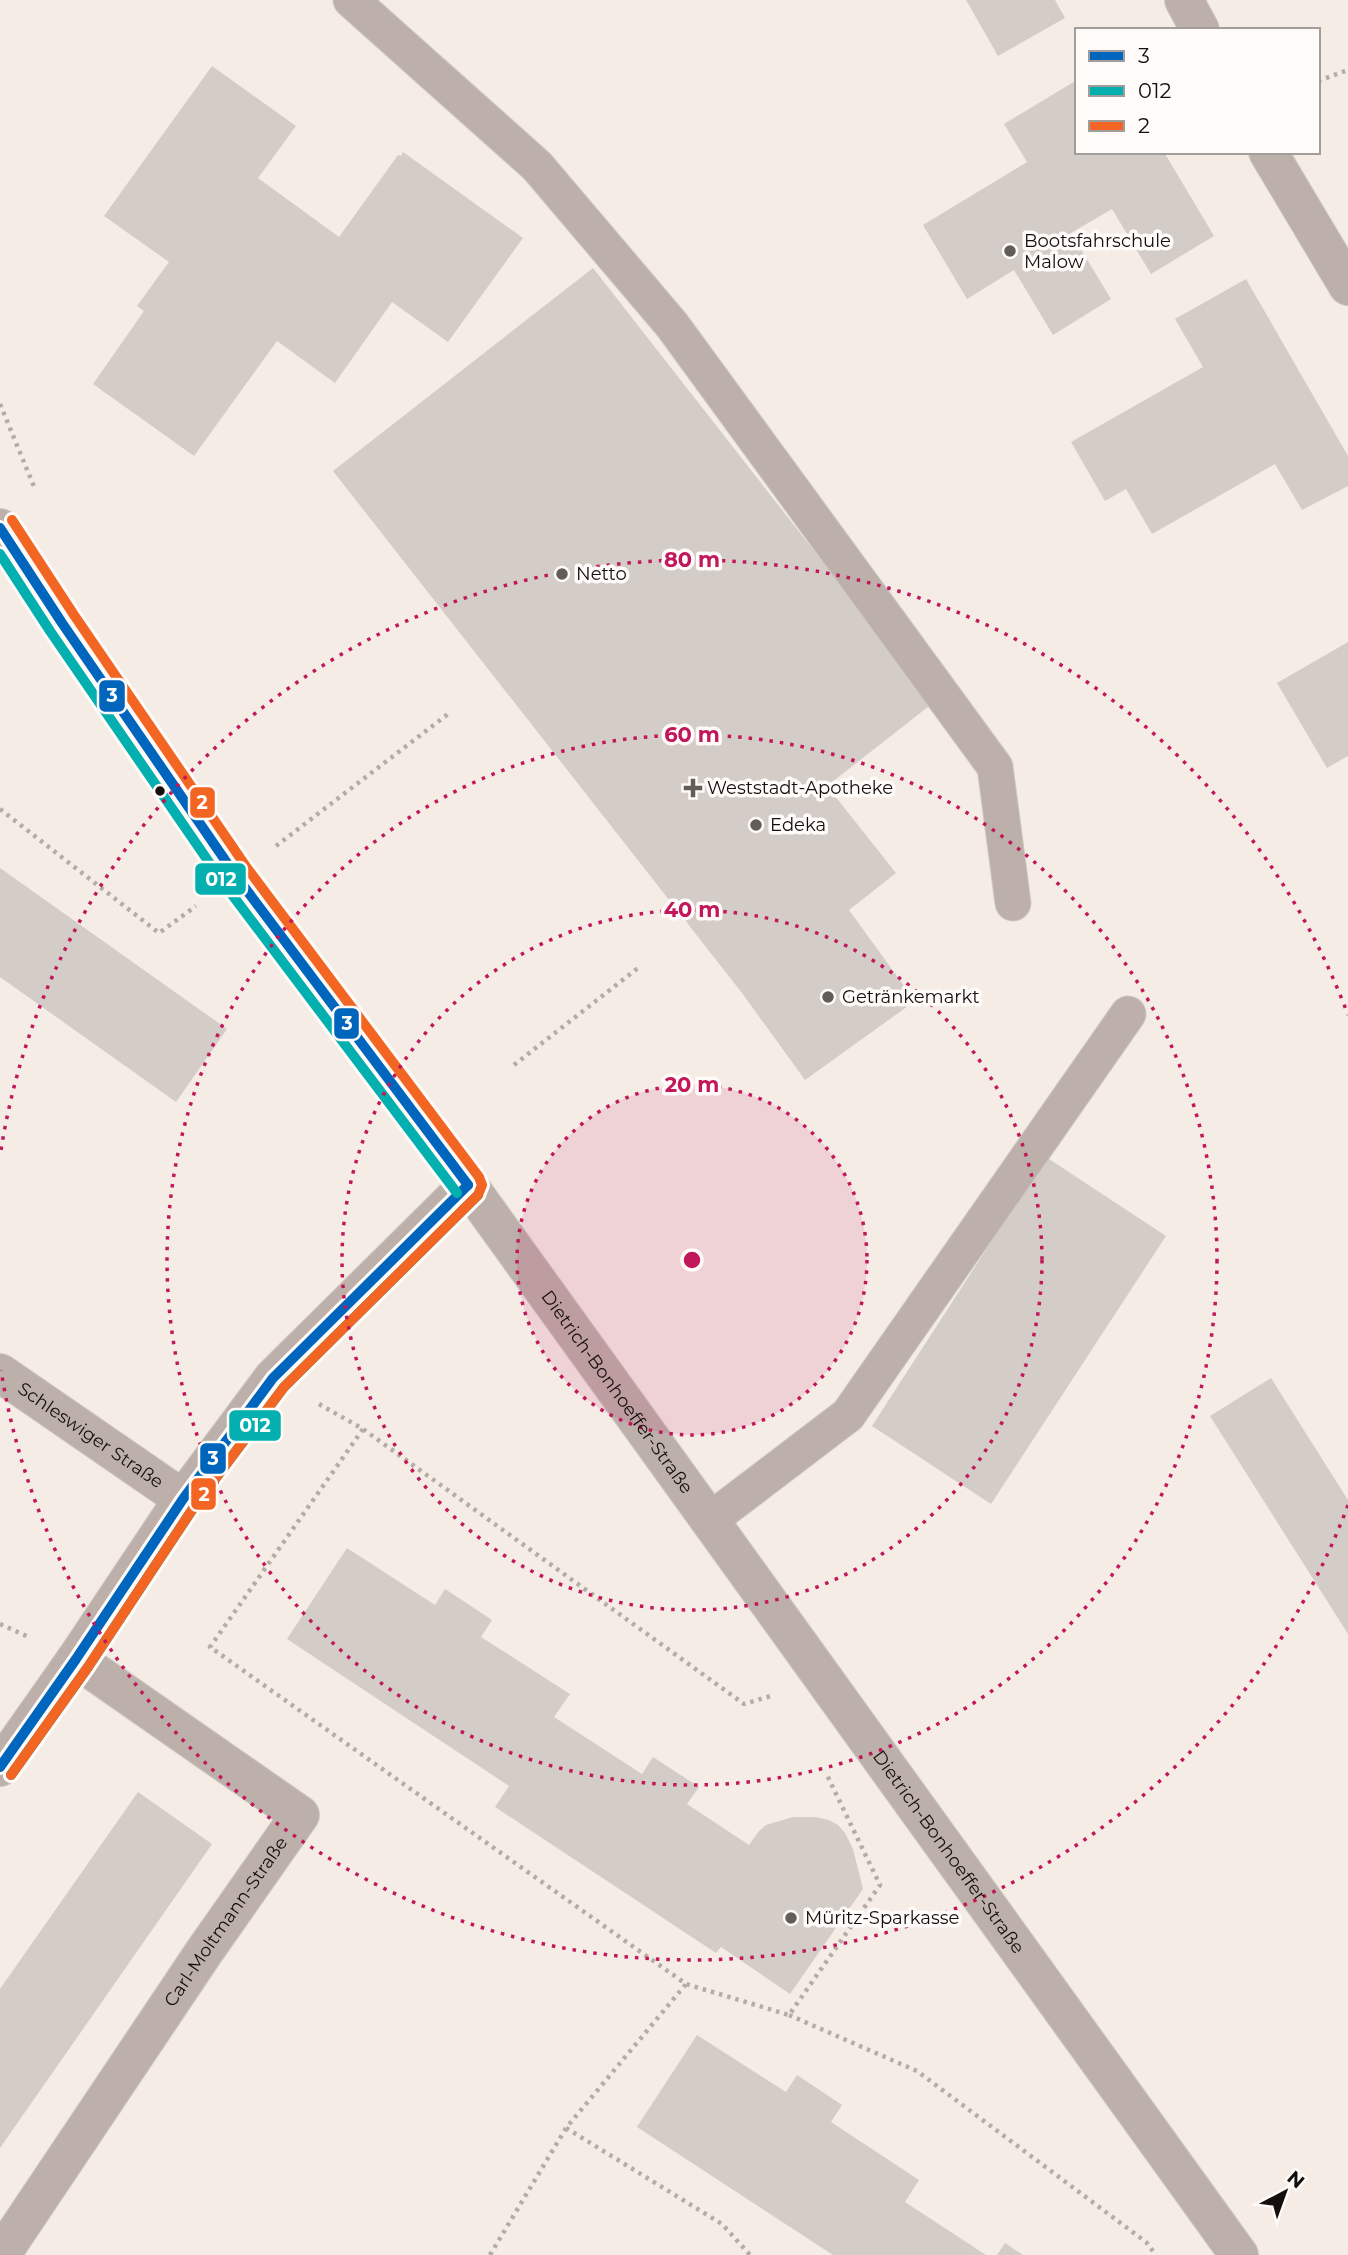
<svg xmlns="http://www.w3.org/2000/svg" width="1348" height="2255" font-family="Montserrat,sans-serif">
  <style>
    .building { fill: #d3ccc7 }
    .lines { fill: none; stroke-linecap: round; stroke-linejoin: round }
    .lane-casing { stroke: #cfc9c5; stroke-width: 37 }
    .street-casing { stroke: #cfc9c5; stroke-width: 40 }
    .path { stroke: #b5aca7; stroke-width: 4.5; stroke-dasharray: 3.5 5; stroke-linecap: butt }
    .lane { stroke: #bdb0aa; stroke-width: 35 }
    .street { stroke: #bdb0aa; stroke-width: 38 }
    .bus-1-casing { stroke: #fefbf9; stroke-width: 16 }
    .bus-2-casing { stroke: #fefbf9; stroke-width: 16 }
    .bus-3-casing { stroke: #fefbf9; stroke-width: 16 }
    .bus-1 { stroke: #0065bd; stroke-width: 10 }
    .bus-2 { stroke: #03b0af; stroke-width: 10 }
    .bus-3 { stroke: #f26522; stroke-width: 10 }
    .ring { fill: none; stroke: #c2185b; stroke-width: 3.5; stroke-dasharray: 3.5 7 }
    .poi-dot { fill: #635c58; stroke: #fefbf9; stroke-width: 2.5 }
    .bus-dot { fill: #140f0c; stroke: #fefbf9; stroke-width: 2.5 }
    .labels { text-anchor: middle; stroke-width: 7; stroke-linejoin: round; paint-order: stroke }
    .poi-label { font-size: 18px; fill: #140f0c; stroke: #fefbf9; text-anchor: start }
    .street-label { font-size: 18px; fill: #140f0c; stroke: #fefbf9 }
    .centre { fill: #c2185b; stroke: #fefbf9; stroke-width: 3.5 }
    .ring-label { font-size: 21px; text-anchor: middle; font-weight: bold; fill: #c2185b; stroke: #fefbf9; stroke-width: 7; stroke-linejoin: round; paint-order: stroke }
    .line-badge { stroke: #fefbf9; stroke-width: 2.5 }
    .badge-label { font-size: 19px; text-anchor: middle; font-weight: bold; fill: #fff }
  </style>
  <rect width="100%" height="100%" fill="#f5ece6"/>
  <g class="building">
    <path d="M 966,0 L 1055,0 L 1065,18 L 998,56 Z"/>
    <path d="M 212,66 L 296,126 L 258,178 L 339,237 L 398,155 L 401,156 L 403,152 L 523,238 L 448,342 L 392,302 L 335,383 L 277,341 L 194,456 L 93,384 L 144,311 L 137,306 L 169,262 L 104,216 Z"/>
    <path d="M 1077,80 L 1077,152 L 1164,152 L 1214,236 L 1151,274 L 1112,209 L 1071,233 L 1111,299 L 1053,335 L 1014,270 L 967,299 L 923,225 L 1027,162 L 1004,124 Z"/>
    <path d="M 593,268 L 933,703 L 827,786 L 896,873 L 849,910 L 915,1001 L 805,1080 L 742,993 L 333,471 Z"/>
    <path d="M 1246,279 L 1348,456 L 1348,486 L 1302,510 L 1275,464 L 1152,534 L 1126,489 L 1105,501 L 1071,442 L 1203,367 L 1175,319 Z"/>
    <path d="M 1348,642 L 1348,756 L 1327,768 L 1277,683 Z"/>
    <path d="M 0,868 L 227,1029 L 176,1102 L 0,977 Z"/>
    <path d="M 1046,1157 L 1166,1236 L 991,1504 L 872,1426 Z"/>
    <path d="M 1271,1378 L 1348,1500 L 1348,1634 L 1210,1416 Z"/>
    <path d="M 347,1548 L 435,1605 L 445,1589 L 492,1620 L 481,1637 L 570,1694 L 554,1717 L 642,1774 L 653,1757 L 699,1787 L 687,1804 L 749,1845 L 759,1831 L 766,1825 L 793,1817 L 815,1817 L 829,1820 L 838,1825 L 845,1833 L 853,1849 L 863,1889 L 790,1994 L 721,1947 L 716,1953 L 495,1807 L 509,1786 L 287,1639 Z"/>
    <path d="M 138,1792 L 212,1844 L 0,2148 L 0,1989 Z"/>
    <path d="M 697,2035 L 786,2092 L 797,2075 L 842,2105 L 831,2122 L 919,2180 L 905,2202 L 986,2255 L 833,2255 L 637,2127 Z"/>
    <path d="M 1005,2243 L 1023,2255 L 997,2255 Z"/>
  </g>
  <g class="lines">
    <defs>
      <g id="lane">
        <path d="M 351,0 L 537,166 L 672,325 L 995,767 L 1013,903"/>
        <path d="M 710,1520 L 848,1415 L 1128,1014"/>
      </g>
      <g id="street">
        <path d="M 1184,0 L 1200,30"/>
        <path d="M 1268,152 L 1348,286"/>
        <path id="s1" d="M 0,528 L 62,623 L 236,876 L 468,1185 L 1239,2255"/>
        <path id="s2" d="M 0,1373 L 183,1499"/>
        <path d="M 0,1767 L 76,1659 L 183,1499 L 273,1378 L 468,1185"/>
        <path id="s3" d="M 1,2255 L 204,1952 L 300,1815 L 76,1659"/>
      </g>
    </defs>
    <use href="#lane" class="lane-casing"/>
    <use href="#street" class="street-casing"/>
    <g class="path">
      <path d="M 1318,81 L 1348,70"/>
      <path d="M 0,404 L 35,489"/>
      <path d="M 0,809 L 159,933 L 196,906"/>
      <path d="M 276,846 L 448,714"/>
      <path d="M 514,1065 L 638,968"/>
      <path d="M 319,1404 L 363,1429 L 744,1704 L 774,1695"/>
      <path d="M 363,1429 L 210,1647 L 686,1984 L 789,2015 L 880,1885 L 826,1773"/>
      <path d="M 0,1624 L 31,1638"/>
      <path d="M 789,2015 L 917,2071 L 1146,2242 L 1156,2255"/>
      <path d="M 566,2128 L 722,2224 L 750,2255"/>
      <path d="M 490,2255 L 566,2128 L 686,1984"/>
    </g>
    <use href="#lane" class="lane"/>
    <use href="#street" class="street"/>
    <defs>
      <g id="bus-1">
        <path d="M 0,528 L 62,623 L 236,876 L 468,1185"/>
        <path d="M 0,1767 L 76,1659 L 183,1499 L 273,1378 L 468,1185"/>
      </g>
      <g id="bus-2">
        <path d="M 0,554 L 50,631 L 224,884 L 457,1193"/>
        <path d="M 11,1775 L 88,1667 L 194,1507 L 284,1387 L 478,1195"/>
      </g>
      <path id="bus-3" d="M 11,1775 L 88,1667 L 194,1507 L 284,1387 L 478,1195 L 482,1185 L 479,1177 L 247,868 L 74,615 L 12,520"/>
    </defs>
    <use href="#bus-1" class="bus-1-casing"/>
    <use href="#bus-2" class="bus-2-casing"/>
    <use href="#bus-3" class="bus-3-casing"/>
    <use href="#bus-1" class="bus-1"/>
    <use href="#bus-2" class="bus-2"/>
    <use href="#bus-3" class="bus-3"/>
  </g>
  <circle cx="692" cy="1260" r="175" fill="#c2185b" fill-opacity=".12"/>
  <g class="ring">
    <circle cx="692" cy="1260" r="175"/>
    <circle cx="692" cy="1260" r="350"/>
    <circle cx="692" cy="1260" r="525"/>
    <path d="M1348 1505A700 700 0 0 1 1 1370M1 1150A700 700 0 0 1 1348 1015"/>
  </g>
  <g class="poi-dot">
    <circle cx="1010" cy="251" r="7"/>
    <circle cx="562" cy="574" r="7"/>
    <path d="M689.5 777.5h7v7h7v7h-7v7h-7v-7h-7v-7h7z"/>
    <circle cx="756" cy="825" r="7"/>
    <circle cx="828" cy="997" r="7"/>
    <circle cx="791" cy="1918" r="7"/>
  </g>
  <circle class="bus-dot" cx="160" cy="791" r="6"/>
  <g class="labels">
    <g class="poi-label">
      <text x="1024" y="247">Bootsfahrschule<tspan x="1024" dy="21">Malow</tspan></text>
      <text x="576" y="580">Netto</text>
      <text x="707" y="794">Weststadt-Apotheke</text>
      <text x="770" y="831">Edeka</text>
      <text x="842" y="1003">Getränkemarkt</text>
      <text x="805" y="1924">Müritz-Sparkasse</text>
    </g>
    <g class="street-label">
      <text dy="6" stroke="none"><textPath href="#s1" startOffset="1062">Dietrich-Bonhoeffer-Straße</textPath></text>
      <text dy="6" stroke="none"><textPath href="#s2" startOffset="110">Schleswiger Straße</textPath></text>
      <text dy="6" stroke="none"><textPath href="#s1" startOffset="1629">Dietrich-Bonhoeffer-Straße</textPath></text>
      <text dy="6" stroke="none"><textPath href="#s3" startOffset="402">Carl-Moltmann-Straße</textPath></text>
    </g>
  </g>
  <circle cx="692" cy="1260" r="10" class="centre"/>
  <g class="ring-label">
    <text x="692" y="567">80 m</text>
    <text x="692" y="742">60 m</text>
    <text x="692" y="917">40 m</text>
    <text x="692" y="1092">20 m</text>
  </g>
  <g class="line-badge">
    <rect x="98" y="679" width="28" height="34" rx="7" fill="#0065bd"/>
    <rect x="189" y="786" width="27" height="33" rx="7" fill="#f26522"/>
    <rect x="194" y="862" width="53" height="34" rx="7" fill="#03b0af"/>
    <rect x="333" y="1007" width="27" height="33" rx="7" fill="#0065bd"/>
    <rect x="228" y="1409" width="54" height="33" rx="7" fill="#03b0af"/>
    <rect x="199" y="1442" width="28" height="33" rx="7" fill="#0065bd"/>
    <rect x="190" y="1477" width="27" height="34" rx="7" fill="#f26522"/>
  </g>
  <g class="badge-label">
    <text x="112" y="702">3</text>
    <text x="202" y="809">2</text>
    <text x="221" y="886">012</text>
    <text x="347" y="1030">3</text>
    <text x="255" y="1432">012</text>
    <text x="213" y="1465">3</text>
    <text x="204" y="1501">2</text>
  </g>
  <rect x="1075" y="28" width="245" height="126" fill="#fefbf9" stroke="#a09d9a" stroke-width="2"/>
  <rect x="1089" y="51" width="35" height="10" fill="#0065bd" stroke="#a09d9a" stroke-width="2"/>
  <text x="1138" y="63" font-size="21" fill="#140f0c">3</text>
  <rect x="1089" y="86" width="35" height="10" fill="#03b0af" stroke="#a09d9a" stroke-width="2"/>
  <text x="1138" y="98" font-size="21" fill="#140f0c">012</text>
  <rect x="1089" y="121" width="35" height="10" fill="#f26522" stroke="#a09d9a" stroke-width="2"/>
  <text x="1138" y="133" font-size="21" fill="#140f0c">2</text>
  <g transform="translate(1285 2192) rotate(41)" stroke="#fefbf9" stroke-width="5" paint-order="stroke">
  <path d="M0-5L12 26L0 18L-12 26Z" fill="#140f0c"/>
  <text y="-10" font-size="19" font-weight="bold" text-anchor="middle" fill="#140f0c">N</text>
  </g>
</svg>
